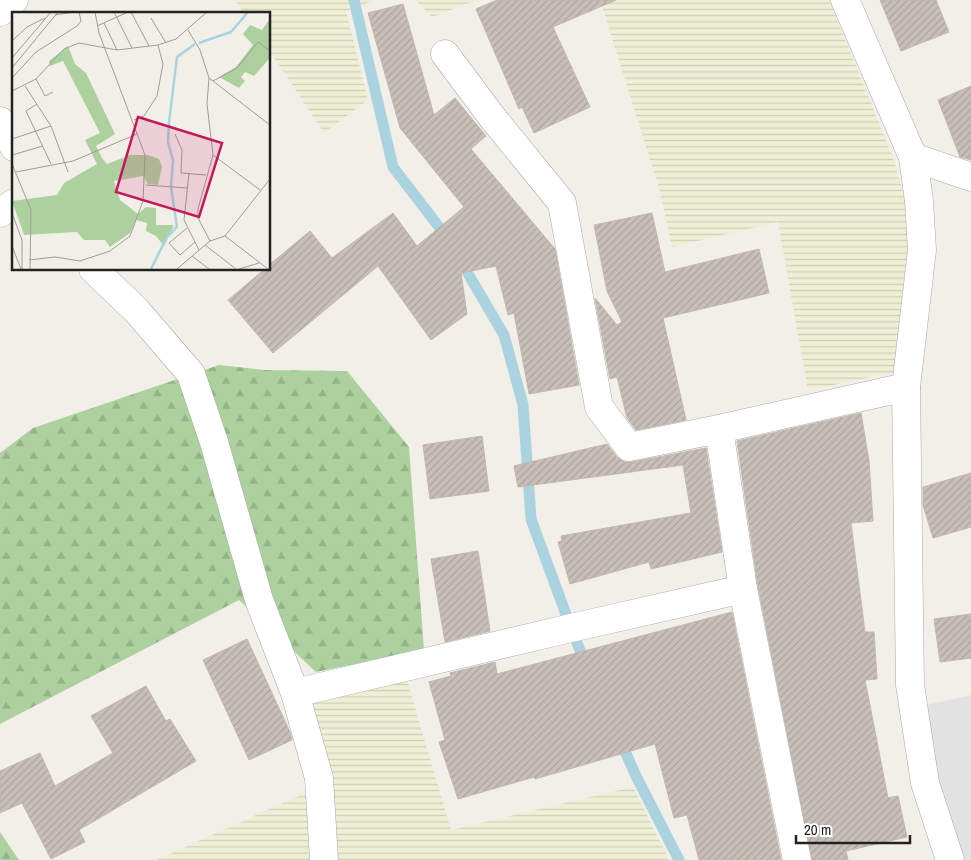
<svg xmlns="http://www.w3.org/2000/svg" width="971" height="860" font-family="'Archivo Narrow',sans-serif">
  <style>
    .farmland { fill: url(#farmland-rules) }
    .forest { fill: url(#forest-firs) }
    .parking { fill: #e2e2e2 }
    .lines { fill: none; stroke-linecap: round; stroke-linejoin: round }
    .stream { stroke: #aad3df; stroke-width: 11 }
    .building { fill: url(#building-hatch); stroke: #c4b6ab }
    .minor-casing { stroke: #a9a9a9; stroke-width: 29 }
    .minor { stroke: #fff; stroke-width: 28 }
    .inset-river { fill: none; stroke: #aad3df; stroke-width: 2.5 }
    .inset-road { fill: none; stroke: #9f9d99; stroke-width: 1 }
    .view { fill: #c2185b; fill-opacity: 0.15; stroke: #c2185b; stroke-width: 2.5 }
    .inset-edge { fill: none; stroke: #222; stroke-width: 2.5 }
  </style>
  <defs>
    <pattern id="farmland-rules" width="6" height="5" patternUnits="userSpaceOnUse" patternTransform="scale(1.25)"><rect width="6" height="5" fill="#eef0d5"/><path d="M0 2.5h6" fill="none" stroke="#ccceb7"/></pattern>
    <pattern id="forest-firs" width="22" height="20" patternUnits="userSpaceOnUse" patternTransform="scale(1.25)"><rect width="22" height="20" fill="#add19e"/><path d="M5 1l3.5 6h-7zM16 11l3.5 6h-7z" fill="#95b388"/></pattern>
    <pattern id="building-hatch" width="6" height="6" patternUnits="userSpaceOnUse" patternTransform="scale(1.25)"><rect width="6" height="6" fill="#c7bfb8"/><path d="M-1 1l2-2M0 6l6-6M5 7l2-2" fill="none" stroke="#aba49e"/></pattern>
  </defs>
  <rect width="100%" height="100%" fill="#f2efe9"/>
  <g class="farmland">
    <path d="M 235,0 L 376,0 L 346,11 L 368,100 L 324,133 L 269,50 L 269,14 L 244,14 Z"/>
    <path d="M 415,0 L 476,0 L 432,17 Z"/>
    <path d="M 600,0 L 829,0 L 892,155 L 909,211 L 912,256 L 896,372 L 808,390 L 778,222 L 672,247 L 659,188 Z"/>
    <path d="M 406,677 L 451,830 L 633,787 L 669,860 L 156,860 L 330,782 L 307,699 Z"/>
  </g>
  <g class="forest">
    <path d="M 219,365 L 264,370 L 347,371 L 409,447 L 424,650 L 316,672 L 239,600 L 0,724 L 0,453 L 33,428 Z"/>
    <path d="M 0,832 L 19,860 L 0,860 Z"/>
  </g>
  <path class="parking" d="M 971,695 L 971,860 L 959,860 L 932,778 L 922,706 Z"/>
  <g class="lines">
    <g class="stream">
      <path d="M 354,0 L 393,167 L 449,240"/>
      <path d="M 460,260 L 504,335 L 523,405 L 531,519 L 571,628 L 586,665"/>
      <path d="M 619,738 L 636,776 L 679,860"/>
    </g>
  </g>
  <g class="building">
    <path d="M 497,0 L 616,0 L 553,27 L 590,107 L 534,133 L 522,107 L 519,109 L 476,9 Z"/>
    <path d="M 880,0 L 936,0 L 949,32 L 901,51 Z"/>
    <path d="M 403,4 L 434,115 L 455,98 L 486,136 L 471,149 L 555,249 L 579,385 L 529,394 L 514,313 L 508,315 L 496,266 L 461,273 L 467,314 L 431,340 L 378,266 L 273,353 L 228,300 L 265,269 L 269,269 L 269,265 L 310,231 L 332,258 L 393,213 L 417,246 L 464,207 L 400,128 L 368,13 Z"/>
    <path d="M 971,86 L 971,160 L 960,157 L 938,100 Z"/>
    <path d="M 652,213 L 665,272 L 759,249 L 769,293 L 663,318 L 686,420 L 636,430 L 627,418 L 617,377 L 610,379 L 595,298 L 617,325 L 622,322 L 607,291 L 594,225 Z"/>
    <path d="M 861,413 L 869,461 L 873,521 L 851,523 L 865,632 L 874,632 L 877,679 L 865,680 L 888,798 L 898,796 L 907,837 L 846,851 L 848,860 L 812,860 L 758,586 L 737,441 Z"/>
    <path d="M 482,436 L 489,491 L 430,499 L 423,445 Z"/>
    <path d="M 607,444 L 617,457 L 624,462 L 632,462 L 706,448 L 722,552 L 651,569 L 649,562 L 570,584 L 558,542 L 562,541 L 561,536 L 691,513 L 683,465 L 518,487 L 514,466 Z"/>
    <path d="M 971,473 L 971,527 L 933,538 L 923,505 L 923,487 Z"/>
    <path d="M 478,551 L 490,631 L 445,642 L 431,559 Z"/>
    <path d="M 732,612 L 781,860 L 699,860 L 687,815 L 674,818 L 655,744 L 535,779 L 534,777 L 458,799 L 439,742 L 445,740 L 429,682 L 451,676 L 450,673 L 495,662 L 497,674 Z"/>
    <path d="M 971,614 L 971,658 L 940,662 L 934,619 Z"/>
    <path d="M 247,639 L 290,732 L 292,740 L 249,760 L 203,660 Z"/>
    <path d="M 146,686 L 166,721 L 170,719 L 196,761 L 79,830 L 85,842 L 51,859 L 22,803 L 0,813 L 0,771 L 40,753 L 55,786 L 113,753 L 91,716 Z"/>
  </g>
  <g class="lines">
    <defs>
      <g id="minor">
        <path d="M 845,0 L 913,157 L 919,201 L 922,250 L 906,387 L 910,685 L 925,783 L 950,860"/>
        <path d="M 0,12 L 14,0"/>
        <path d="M 445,54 L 492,117 L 562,203 L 599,407 L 629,447 L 719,429 L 906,387"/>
        <path d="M 0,121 L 14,147"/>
        <path d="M 913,157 L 971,177"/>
        <path d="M 0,213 L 14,203"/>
        <path d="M 93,269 L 136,310 L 191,374 L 214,442 L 259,600 L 295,693 L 319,778 L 324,860"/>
        <path d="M 719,429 L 743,589 L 797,860"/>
        <path d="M 295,693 L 571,628 L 743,589"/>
      </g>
    </defs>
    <use href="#minor" class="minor-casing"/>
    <use href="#minor" class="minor"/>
  </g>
  <g transform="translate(12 12)">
    <rect width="258" height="258" fill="#f2efe9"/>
    <path d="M 257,8 L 257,47 L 242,64 L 233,60 L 229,65 L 233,69 L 227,76 L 207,65 L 224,55 L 241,33 L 231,22 L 238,13 L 250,18 ZM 56,34 L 63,52 L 74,61 L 103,122 L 84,134 L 90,146 L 95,152 L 118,143 L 136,143 L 147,147 L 150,155 L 146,173 L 136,172 L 131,164 L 102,169 L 108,188 L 126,202 L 134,195 L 144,196 L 144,213 L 162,213 L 152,234 L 144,224 L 134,219 L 135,211 L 124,208 L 118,221 L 98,235 L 93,228 L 72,228 L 65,220 L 12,223 L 0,189 L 45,183 L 52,171 L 85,152 L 73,128 L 88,121 L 51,49 L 38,54 L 37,49 Z" fill="#add19e"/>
    <path class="inset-river" d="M 187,31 L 219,20 L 236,0M 139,257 L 155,225 L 165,215 L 159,175 L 161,148 L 156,130 L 157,110 L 165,45 L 183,32"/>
    <path class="inset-road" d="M 102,0 L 120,36M 119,0 L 137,34M 43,3 L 62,0M 139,6 L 154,31M 92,11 L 105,38M 85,14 L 116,0M 176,18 L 188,38 L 197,66 L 195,92 L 201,143 L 186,197 L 186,206 L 198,229M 0,29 L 15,15 L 33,6M 0,46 L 39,0M 0,56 L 46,0M 0,66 L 24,40 L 65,14 L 69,9 L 67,0M 197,66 L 258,113M 24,67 L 33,84 L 41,80M 201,69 L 225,56 L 246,30 L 258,39M 13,74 L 39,114 L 56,160M 0,79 L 24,67 L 52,37 L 67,31 L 105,38 L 146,33 L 164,27 L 195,0M 25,92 L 14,99 L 39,152M 122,108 L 132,104 L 145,84 L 151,52 L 146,33M 163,122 L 170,138 L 169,161 L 194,163M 0,127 L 39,114M 0,143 L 31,134M 201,143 L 248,178M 0,152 L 19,198 L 18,257M 4,160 L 61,149 L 125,122M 177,161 L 172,208 L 187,238M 134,173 L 175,176M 0,201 L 10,228 L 10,257M 175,216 L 157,231 L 168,243 L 183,230M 213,224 L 256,257M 193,233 L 224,257M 0,234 L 9,257M 180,244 L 197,257M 17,248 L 43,245 L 68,249 L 98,239 L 118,224 L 131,189 L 133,143 L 87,21 L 83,0M 165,257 L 198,229 L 213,224 L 258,167M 227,257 L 247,251"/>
    <path class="view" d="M 126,105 L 210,131 L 187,205 L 104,180 Z"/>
    <rect width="258" height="258" class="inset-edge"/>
  </g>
  <path d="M796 835v8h114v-8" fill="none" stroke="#222222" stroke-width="2.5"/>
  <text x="804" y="835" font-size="15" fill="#222222" stroke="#ffffff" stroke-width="4" paint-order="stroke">20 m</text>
</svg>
